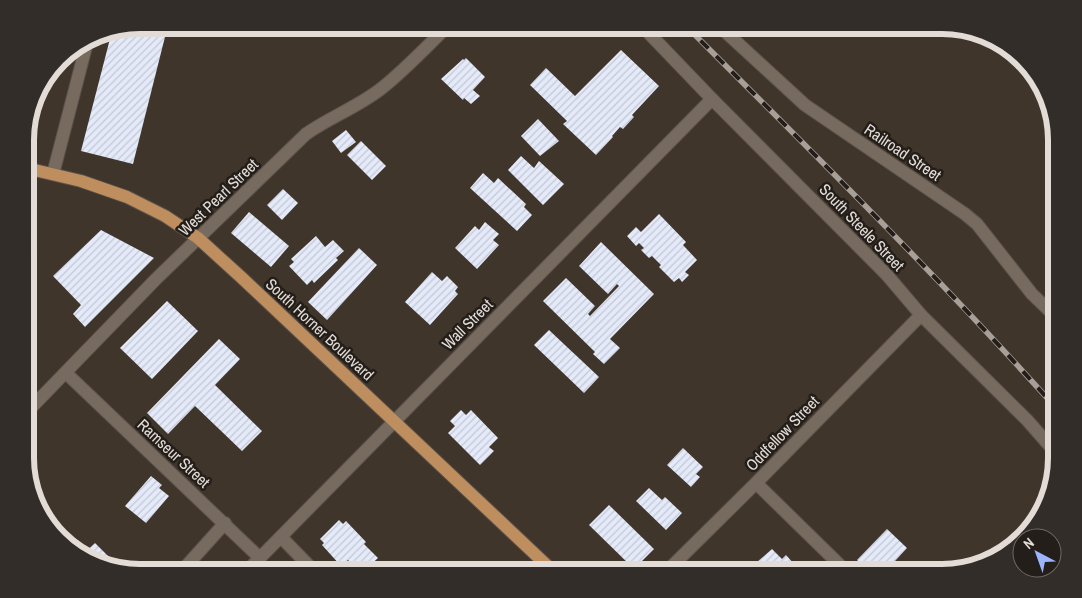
<svg xmlns="http://www.w3.org/2000/svg" width="1082" height="598" font-family="'Archivo Narrow',sans-serif">
  <style>
    .building { fill: url(#building-hatch) }
    .lines { fill: none; stroke-linecap: round; stroke-linejoin: round }
    .minor-casing { stroke: #5b524a; stroke-width: 14 }
    .major-casing { stroke: #5b524a; stroke-width: 14 }
    .minor { stroke: #776b60; stroke-width: 12 }
    .major { stroke: #bf8e5f; stroke-width: 12 }
    .rail-casing { stroke: #a89f98; stroke-width: 5.5 }
    .rail { stroke: #231e19; stroke-width: 4; stroke-dasharray: 11; stroke-linecap: butt }
    .labels { text-anchor: middle; stroke-width: 5; stroke-linejoin: round; paint-order: stroke }
    .street-label { font-size: 16px; fill: #e3dcd6; stroke: #231e19 }
    .rim { fill: none; stroke: #e3dcd6; stroke-width: 6 }
  </style>
  <defs>
    <pattern id="building-hatch" width="6" height="6" patternUnits="userSpaceOnUse" patternTransform="scale(1.25)"><rect width="6" height="6" fill="#e4eaf9"/><path d="M-1 1l2-2M0 6l6-6M5 7l2-2" fill="none" stroke="#c4c8d4"/></pattern>
  </defs>
  <rect width="100%" height="100%" fill="#40352b"/>
  <g class="building">
    <path d="M 140,25 L 168,25 L 133,164 L 81,151 L 112,31 Z"/>
    <path d="M 621,50 L 659,86 L 632,115 L 634,117 L 623,129 L 620,127 L 612,136 L 613,137 L 596,155 L 563,124 L 567,121 L 530,85 L 546,68 L 575,96 Z"/>
    <path d="M 466,58 L 485,77 L 473,90 L 480,96 L 471,104 L 464,98 L 463,100 L 441,79 L 463,59 L 464,60 Z"/>
    <path d="M 538,119 L 559,141 L 540,156 L 521,136 Z"/>
    <path d="M 346,130 L 356,142 L 341,153 L 332,141 Z"/>
    <path d="M 361,141 L 386,166 L 372,180 L 347,155 Z"/>
    <path d="M 521,156 L 534,168 L 539,161 L 564,184 L 543,205 L 508,170 Z"/>
    <path d="M 483,173 L 494,183 L 498,178 L 526,204 L 524,207 L 532,215 L 517,231 L 470,188 Z"/>
    <path d="M 283,189 L 298,203 L 282,220 L 267,205 Z"/>
    <path d="M 249,212 L 289,246 L 271,267 L 231,233 Z"/>
    <path d="M 659,214 L 686,242 L 683,245 L 697,260 L 685,272 L 689,275 L 682,282 L 679,278 L 674,282 L 659,267 L 661,265 L 652,256 L 649,258 L 641,250 L 644,248 L 639,243 L 636,246 L 627,236 L 636,227 L 641,232 Z"/>
    <path d="M 485,222 L 499,234 L 493,240 L 499,245 L 477,269 L 455,248 L 475,226 L 479,230 Z"/>
    <path d="M 101,230 L 154,258 L 85,327 L 73,314 L 81,305 L 53,276 Z"/>
    <path d="M 316,236 L 325,247 L 333,240 L 344,251 L 336,258 L 338,260 L 314,283 L 312,280 L 307,285 L 289,266 L 294,262 L 291,259 Z"/>
    <path d="M 601,242 L 654,294 L 610,339 L 620,348 L 604,364 L 593,354 L 595,352 L 543,301 L 566,278 L 595,306 L 588,314 L 590,316 L 619,286 L 617,284 L 608,294 L 579,266 Z"/>
    <path d="M 359,248 L 377,265 L 327,320 L 308,302 Z"/>
    <path d="M 432,272 L 442,281 L 447,276 L 458,287 L 455,291 L 458,294 L 430,325 L 405,302 Z"/>
    <path d="M 167,301 L 198,331 L 152,379 L 120,348 Z"/>
    <path d="M 549,330 L 599,377 L 584,393 L 534,345 Z"/>
    <path d="M 219,339 L 240,359 L 215,385 L 262,431 L 242,451 L 195,406 L 168,434 L 147,413 Z"/>
    <path d="M 461,410 L 466,415 L 471,410 L 498,438 L 489,447 L 494,451 L 480,465 L 448,433 L 455,426 L 450,421 Z"/>
    <path d="M 683,448 L 703,467 L 696,474 L 700,477 L 691,487 L 667,465 Z"/>
    <path d="M 151,476 L 162,485 L 159,488 L 169,496 L 146,523 L 125,506 Z"/>
    <path d="M 649,488 L 662,500 L 665,497 L 682,513 L 666,530 L 636,501 Z"/>
    <path d="M 609,505 L 654,549 L 634,569 L 589,525 Z"/>
    <path d="M 339,520 L 343,524 L 346,521 L 366,542 L 364,544 L 378,558 L 364,571 L 355,561 L 352,564 L 348,560 L 341,566 L 322,545 L 324,543 L 320,539 Z"/>
    <path d="M 887,529 L 907,548 L 884,573 L 864,573 L 856,565 L 859,562 L 857,560 Z"/>
    <path d="M 95,543 L 120,568 L 81,556 Z"/>
    <path d="M 772,549 L 782,559 L 786,555 L 795,565 L 787,573 L 767,573 L 757,562 Z"/>
  </g>
  <g class="lines">
    <defs>
      <g id="minor">
        <path d="M 641,25 L 712,99 L 887,275 L 921,315 L 1027,420 L 1057,454"/>
        <path d="M 718,25 L 805,105 L 965,214 L 977,224 L 1032,294 L 1057,318"/>
        <path d="M 53,174 L 88,39"/>
        <path d="M 66,373 L 260,558"/>
        <path d="M 26,413 L 156,279 L 306,134 C 330,117 358,107 382,88 C 406,69 427,46 449,25"/>
        <path d="M 756,483 L 848,573"/>
        <path d="M 281,537 L 316,573"/>
        <path d="M 180,573 L 225,523"/>
        <path d="M 245,573 L 712,99"/>
        <path d="M 665,573 L 756,483 L 921,315"/>
      </g>
      <path id="major" d="M 26,168 L 81,181 L 127,197 L 165,216 L 198,238 L 242,278 L 555,573"/>
    </defs>
    <use href="#minor" class="minor-casing"/>
    <use href="#major" class="major-casing"/>
    <use href="#minor" class="minor"/>
    <use href="#major" class="major"/>
    <defs>
      <path id="rail" d="M 685,25 C 811,151 938,276 1057,409"/>
    </defs>
    <use href="#rail" class="rail-casing"/>
    <use href="#rail" class="rail"/>
  </g>
  <g class="labels">
    <g class="street-label">
      <text transform="translate(903 152) rotate(34)" y="6">Railroad Street</text>
      <text transform="translate(218 197) rotate(-44)" y="6">West Pearl Street</text>
      <text transform="translate(862 227) rotate(46)" y="6">South Steele Street</text>
      <text transform="translate(467 324) rotate(-45)" y="6">Wall Street</text>
      <text transform="translate(320 329) rotate(43)" y="6">South Horner Boulevard</text>
      <text transform="translate(782 433) rotate(-46)" y="6">Oddfellow Street</text>
      <text transform="translate(174 453) rotate(43)" y="6">Ramseur Street</text>
    </g>
  </g>
  <path d="M0 0H1082V598H0ZM140 34H942A106 106 0 0 1 1048 140V458A106 106 0 0 1 942 564H140A106 106 0 0 1 34 458V140A106 106 0 0 1 140 34Z" fill="#322d28" fill-rule="evenodd"/>
  <path class="rim" d="M140 34H942A106 106 0 0 1 1048 140V458A106 106 0 0 1 942 564H140A106 106 0 0 1 34 458V140A106 106 0 0 1 140 34Z"/>
  <g transform="translate(1037 553) rotate(319)"><circle r="24" fill="#231e19" stroke="#706a65"/>
  <path d="M0-4L9 19L0 12L-9 19Z" fill="#9cb4fd"/>
  <text y="-8" font-size="14" font-weight="bold" text-anchor="middle" fill="#e3dcd6">N</text>
  </g>
</svg>
